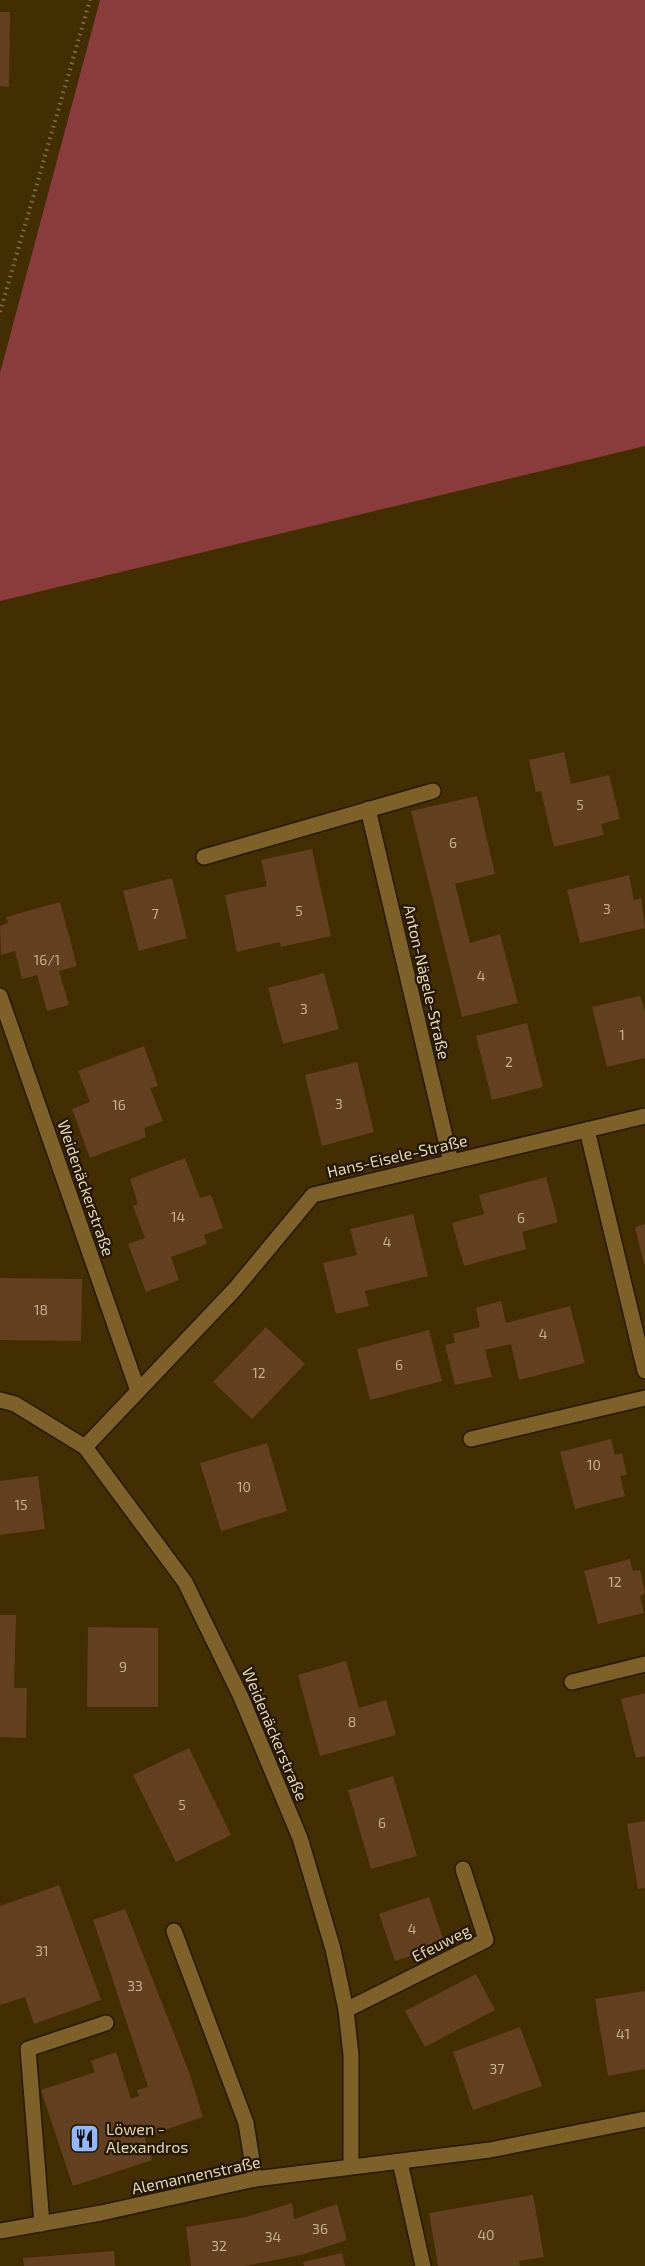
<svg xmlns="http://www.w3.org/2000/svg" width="645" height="2266" font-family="'Exo 2',sans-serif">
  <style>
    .green { fill: #8b3d3d }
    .building { fill: #634020 }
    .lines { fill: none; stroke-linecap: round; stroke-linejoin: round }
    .lane-casing { stroke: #251700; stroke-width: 18 }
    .street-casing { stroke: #251700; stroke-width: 18 }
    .secondary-casing { stroke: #251700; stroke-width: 18 }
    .path { stroke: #83714a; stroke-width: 4; stroke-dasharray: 1.5 4.5; stroke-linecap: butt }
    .lane { stroke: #7d6129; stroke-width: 15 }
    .street { stroke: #7d6129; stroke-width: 15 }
    .secondary { stroke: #7d6129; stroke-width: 15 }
    .labels { text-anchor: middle; stroke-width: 4.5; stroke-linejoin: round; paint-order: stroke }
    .number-label { font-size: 14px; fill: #c4b093 }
    .street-label { font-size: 16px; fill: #e4d5b9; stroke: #231702 }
    .poi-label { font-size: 16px; fill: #e4d5b9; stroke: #231702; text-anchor: start }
  </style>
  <rect width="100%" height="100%" fill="#422e00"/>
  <path class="green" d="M 100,0 L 645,0 L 645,446 L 0,601 L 0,373 Z"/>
  <g class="building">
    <path d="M 0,12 L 10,12 L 9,87 L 0,86 Z"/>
    <path d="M 564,752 L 571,784 L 609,775 L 620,819 L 601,824 L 604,835 L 554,847 L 541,791 L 536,792 L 529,760 Z"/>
    <path d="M 477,796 L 495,874 L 455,884 L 470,943 L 500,934 L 518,1003 L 462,1017 L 411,811 Z"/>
    <path d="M 312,849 L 331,936 L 281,947 L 280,942 L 237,952 L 225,895 L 267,886 L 261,860 Z"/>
    <path d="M 629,875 L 634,900 L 641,898 L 645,928 L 580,943 L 567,890 Z"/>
    <path d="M 172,878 L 187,938 L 139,951 L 123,891 Z"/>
    <path d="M 60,902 L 77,966 L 59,971 L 69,1005 L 47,1011 L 37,975 L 22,979 L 15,951 L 1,955 L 0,926 L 8,923 L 6,917 Z"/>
    <path d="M 324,973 L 339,1029 L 283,1044 L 268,988 Z"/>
    <path d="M 640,996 L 645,1012 L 645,1058 L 607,1067 L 592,1007 Z"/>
    <path d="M 527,1023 L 543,1087 L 492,1100 L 476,1036 Z"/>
    <path d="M 144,1046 L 158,1086 L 150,1088 L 163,1121 L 144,1128 L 146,1137 L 90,1158 L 72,1109 L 90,1102 L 78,1071 Z"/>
    <path d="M 357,1062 L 374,1132 L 322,1146 L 305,1075 Z"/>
    <path d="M 185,1158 L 200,1198 L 211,1195 L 223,1228 L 204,1235 L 207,1244 L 171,1257 L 179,1280 L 146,1292 L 128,1244 L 145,1238 L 133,1206 L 138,1204 L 130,1179 Z"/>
    <path d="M 546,1177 L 558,1222 L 522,1232 L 526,1249 L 464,1266 L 452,1223 L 484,1214 L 479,1195 Z"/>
    <path d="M 413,1214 L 428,1276 L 365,1291 L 369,1306 L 336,1314 L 323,1263 L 357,1255 L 350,1229 Z"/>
    <path d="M 645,1224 L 645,1264 L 644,1264 L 635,1227 Z"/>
    <path d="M 0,1278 L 82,1279 L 81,1341 L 0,1340 Z"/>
    <path d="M 501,1301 L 506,1323 L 570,1306 L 585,1363 L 519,1380 L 511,1344 L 485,1350 L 492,1377 L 455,1385 L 445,1345 L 455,1343 L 453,1334 L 480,1327 L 476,1308 Z"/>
    <path d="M 266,1327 L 305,1364 L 252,1419 L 213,1382 Z"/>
    <path d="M 429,1330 L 442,1381 L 370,1400 L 357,1349 Z"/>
    <path d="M 611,1439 L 615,1455 L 622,1453 L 627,1475 L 620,1476 L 625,1496 L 575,1509 L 560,1452 Z"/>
    <path d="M 267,1443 L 287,1511 L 221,1531 L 200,1463 Z"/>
    <path d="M 38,1476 L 45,1529 L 0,1535 L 0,1481 Z"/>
    <path d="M 630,1559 L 633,1571 L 640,1570 L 645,1593 L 640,1596 L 644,1613 L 598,1624 L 584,1571 Z"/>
    <path d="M 0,1615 L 16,1615 L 14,1688 L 27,1688 L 26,1738 L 0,1737 Z"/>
    <path d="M 88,1627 L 158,1628 L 158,1707 L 87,1707 Z"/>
    <path d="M 346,1661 L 359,1708 L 386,1700 L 396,1735 L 320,1756 L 298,1675 Z"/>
    <path d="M 645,1693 L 645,1756 L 636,1758 L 621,1699 Z"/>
    <path d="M 189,1748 L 231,1835 L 176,1862 L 133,1775 Z"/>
    <path d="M 393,1776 L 417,1856 L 371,1869 L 348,1790 Z"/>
    <path d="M 645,1821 L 645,1888 L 638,1889 L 627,1824 Z"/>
    <path d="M 59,1885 L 101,2000 L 34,2024 L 25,1997 L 0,2005 L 0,1906 Z"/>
    <path d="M 429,1897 L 445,1945 L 395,1961 L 379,1914 Z"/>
    <path d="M 125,1909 L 189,2072 L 203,2117 L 153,2134 L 151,2126 L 142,2129 L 152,2160 L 73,2186 L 41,2090 L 95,2072 L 91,2061 L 116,2052 L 131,2099 L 139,2096 L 137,2090 L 148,2087 L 93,1920 Z"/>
    <path d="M 476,1974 L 495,2010 L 425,2047 L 405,2011 Z"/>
    <path d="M 645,1991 L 645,2069 L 608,2076 L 595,1999 Z"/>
    <path d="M 520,2027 L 542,2086 L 473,2110 L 453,2052 Z"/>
    <path d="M 533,2195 L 544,2257 L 519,2261 L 520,2266 L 438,2266 L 429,2213 Z"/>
    <path d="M 292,2203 L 294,2219 L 337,2204 L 347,2240 L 301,2255 L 245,2266 L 191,2266 L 186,2227 L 246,2217 Z"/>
    <path d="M 114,2251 L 115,2266 L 24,2266 L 23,2258 Z"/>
    <path d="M 342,2253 L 345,2266 L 304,2266 L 303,2262 Z"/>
  </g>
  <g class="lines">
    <defs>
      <g id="lane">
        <path d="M 174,1931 L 246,2123 L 255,2179"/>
        <path d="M 400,2162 L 423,2266"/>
        <path d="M 42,2224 L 28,2049 L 106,2023"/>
      </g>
      <g id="street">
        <path d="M 368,809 L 451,1162"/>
        <path d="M 204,857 L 433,791"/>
        <path d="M 0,996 L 138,1391"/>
        <path d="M 587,1130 L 645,1371"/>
        <path d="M 0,1400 L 15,1404 L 85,1447 L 185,1582 L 241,1697 L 300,1838 L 333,1949 L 346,2010 L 351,2055 L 351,2166"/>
        <path d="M 471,1439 L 645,1398"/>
        <path d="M 85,1447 L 235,1289 L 313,1195 L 645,1116"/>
        <path d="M 572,1682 L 645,1664"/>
        <path d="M 346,2010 L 486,1940 L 463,1869"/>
      </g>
      <path id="secondary" d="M 0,2231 L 101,2213 L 255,2179 L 490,2150 L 645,2119"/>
    </defs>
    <use href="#lane" class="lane-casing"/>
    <use href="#street" class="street-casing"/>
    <use href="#secondary" class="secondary-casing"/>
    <path class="path" d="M 0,312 L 90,0"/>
    <use href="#lane" class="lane"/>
    <use href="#street" class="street"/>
    <use href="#secondary" class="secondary"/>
  </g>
  <defs>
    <symbol id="restaurant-square" viewBox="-11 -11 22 22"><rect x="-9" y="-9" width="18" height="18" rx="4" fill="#91b8fd" stroke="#231702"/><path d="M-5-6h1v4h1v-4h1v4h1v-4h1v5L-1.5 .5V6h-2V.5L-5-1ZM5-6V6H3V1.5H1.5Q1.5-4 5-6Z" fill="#111"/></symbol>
  </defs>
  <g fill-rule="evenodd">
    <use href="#restaurant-square" x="68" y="2122" width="33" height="33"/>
  </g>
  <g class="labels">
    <g class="number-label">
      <text x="580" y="810">5</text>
      <text x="453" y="848">6</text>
      <text x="607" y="914">3</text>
      <text x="299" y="916">5</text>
      <text x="155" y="919">7</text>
      <text x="47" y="965">16/1</text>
      <text x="481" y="981">4</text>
      <text x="304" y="1014">3</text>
      <text x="622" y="1040">1</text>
      <text x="509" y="1067">2</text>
      <text x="339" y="1109">3</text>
      <text x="119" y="1110">16</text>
      <text x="178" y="1222">14</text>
      <text x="521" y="1223">6</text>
      <text x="387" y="1247">4</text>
      <text x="41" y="1315">18</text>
      <text x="543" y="1339">4</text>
      <text x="399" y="1370">6</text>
      <text x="259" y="1378">12</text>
      <text x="594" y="1470">10</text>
      <text x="244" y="1492">10</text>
      <text x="21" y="1510">15</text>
      <text x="615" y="1587">12</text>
      <text x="123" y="1672">9</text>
      <text x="352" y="1727">8</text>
      <text x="182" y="1810">5</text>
      <text x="382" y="1828">6</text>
      <text x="412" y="1934">4</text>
      <text x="42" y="1956">31</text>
      <text x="135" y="1991">33</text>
      <text x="623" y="2039">41</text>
      <text x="497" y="2074">37</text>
      <text x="320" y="2234">36</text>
      <text x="486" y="2240">40</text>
      <text x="273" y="2242">34</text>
      <text x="219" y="2251">32</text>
    </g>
    <g class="street-label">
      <text transform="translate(427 982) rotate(77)" y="6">Anton-Nägele-Straße</text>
      <text transform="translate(397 1156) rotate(-13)" y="6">Hans-Eisele-Straße</text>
      <text transform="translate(86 1188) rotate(71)" y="6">Weidenäckerstraße</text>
      <text transform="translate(275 1734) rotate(67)" y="6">Weidenäckerstraße</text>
      <text transform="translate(441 1943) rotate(-27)" y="6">Efeuweg</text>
      <text transform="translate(196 2175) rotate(-12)" y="6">Alemannenstraße</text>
    </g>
    <g class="poi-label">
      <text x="106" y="2135">Löwen -<tspan x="106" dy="18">Alexandros</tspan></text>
    </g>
  </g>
</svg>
